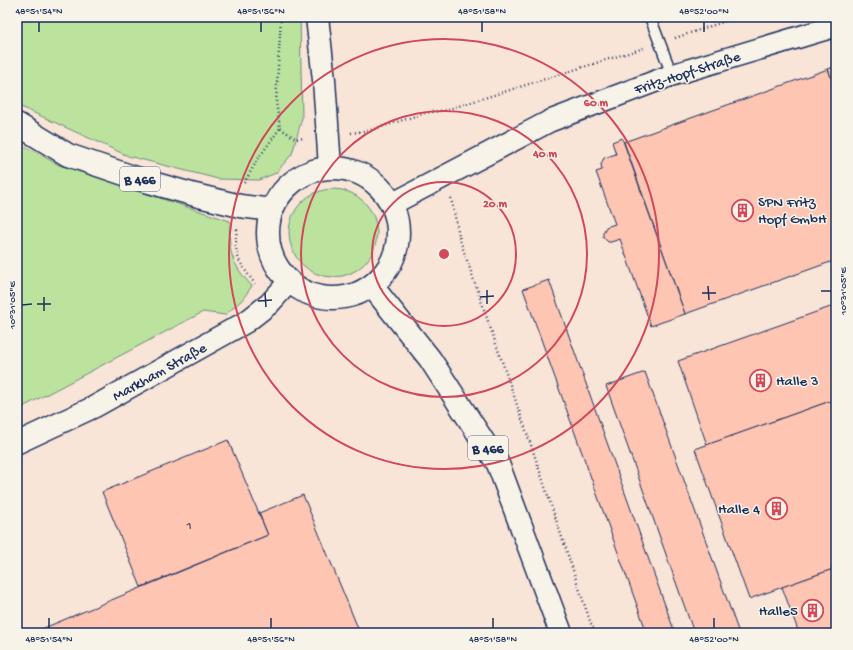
<svg xmlns="http://www.w3.org/2000/svg" width="853" height="650" font-family="'Gochi Hand',sans-serif">
  <style>
    .green { fill: #bbe39e; stroke: #6b897e }
    .building { fill: #fec5b3; stroke: #1b2f5e }
    .lines { fill: none; stroke-linecap: round; stroke-linejoin: round }
    .lane-casing { stroke: #1b2f5e; stroke-width: 13 }
    .street-casing { stroke: #1b2f5e; stroke-width: 24 }
    .secondary-casing { stroke: #1b2f5e; stroke-width: 25 }
    .primary-casing { stroke: #1b2f5e; stroke-width: 25 }
    .path { stroke: #1b2f5e; stroke-width: 2.5; stroke-dasharray: 1 3; stroke-linecap: butt }
    .lane { stroke: #f7f3e8; stroke-width: 10 }
    .street { stroke: #f7f3e8; stroke-width: 21 }
    .secondary { stroke: #f7f3e8; stroke-width: 22 }
    .primary { stroke: #f7f3e8; stroke-width: 22 }
    .ticks { fill: none; stroke: #1b2f5e; stroke-width: 1.5 }
    .ring { fill: none; stroke: #d1495b; stroke-width: 2 }
    .labels { text-anchor: middle; stroke-width: 3; stroke-linejoin: round; paint-order: stroke }
    .number-label { font-size: 13px; fill: #545473 }
    .shield { fill: #f7f3e8; stroke: #5d6a87; stroke-width: 1 }
    .shield-label { font-size: 14px; font-weight: bold; fill: #1b2f5e }
    .street-label { font-size: 15px; fill: #1b2f5e; stroke: #f7f3e8 }
    .poi-label { font-size: 15px; fill: #1b2f5e; stroke: #f7f3e8; text-anchor: start }
    .centre { fill: #d1495b; stroke: #f7f3e8; stroke-width: 2 }
    .ring-label { font-size: 12px; text-anchor: middle; font-weight: bold; fill: #d1495b; stroke: #f7f3e8; stroke-width: 3; stroke-linejoin: round; paint-order: stroke }
    .neatline { fill: none; stroke: #1b2f5e; stroke-width: 1.5 }
    .ticks-label { font-size: 10px; text-anchor: middle; fill: #1b2f5e }
  </style>
  <rect width="100%" height="100%" fill="#f9e5d8"/>
  <filter id="ink" filterUnits="userSpaceOnUse"><feTurbulence type="fractalNoise" baseFrequency=".025" numOctaves="2"/><feDisplacementMap in="SourceGraphic" scale="8" xChannelSelector="R" yChannelSelector="G"/><feConvolveMatrix kernelMatrix="1 2 1 2 8 2 1 2 1" color-interpolation-filters="sRGB"/></filter>
  <g filter="url(#ink)">
    <g class="green">
      <path d="M 17,17 L 300,17 L 302,118 L 292,154 L 276,173 L 259,180 L 218,179 L 128,156 L 19,106 L 17,105 Z"/>
      <path d="M 17,142 L 59,165 L 230,221 C 228,250 231,264 252,286 L 242,300 L 225,315 L 203,312 L 17,410 Z"/>
      <circle cx="333" cy="233" r="44"/>
    </g>
    <g class="building">
      <path d="M 836,66 L 836,92 L 828,69 Z"/>
      <path d="M 828,69 L 836,92 L 836,260 L 685,314 L 624,142 Z"/>
      <path d="M 622,138 L 685,314 L 651,326 L 620,239 L 611,242 L 608,242 L 603,237 L 603,233 L 606,227 L 615,224 L 596,172 L 602,170 L 601,164 L 604,158 L 616,154 L 612,142 Z"/>
      <path d="M 549,280 L 675,633 L 647,633 L 523,289 Z"/>
      <path d="M 836,305 L 836,399 L 707,445 L 678,361 Z"/>
      <path d="M 645,372 L 739,633 L 694,633 L 606,386 Z"/>
      <path d="M 836,399 L 836,568 L 749,599 L 695,449 Z"/>
      <path d="M 228,440 L 268,535 L 141,587 L 102,492 Z"/>
      <path d="M 303,495 L 360,633 L 32,633 L 268,535 L 259,513 Z"/>
      <path d="M 836,568 L 836,633 L 799,633 L 782,587 Z"/>
    </g>
    <g class="lines">
      <defs>
        <path id="lane" d="M 650,17 L 672,75"/>
        <g id="street">
          <path d="M 392,204 L 550,121 L 672,75 L 836,26"/>
          <path d="M 17,443 L 94,407 L 246,322 L 269,304 L 289,282"/>
        </g>
        <path id="secondary" d="M 317,17 L 324,80 L 330,167"/>
        <g id="primary">
          <path d="M 17,124 L 68,155 L 142,180 L 195,195 L 240,206 L 272,210"/>
          <circle cx="333" cy="233" r="65"/>
          <path d="M 372,286 L 430,359 L 498,464 L 561,633"/>
        </g>
      </defs>
      <use href="#lane" class="lane-casing"/>
      <use href="#street" class="street-casing"/>
      <use href="#secondary" class="secondary-casing"/>
      <use href="#primary" class="primary-casing"/>
      <g class="path">
        <path d="M 281,17 L 276,102 L 280,128 L 296,139 L 305,138"/>
        <path d="M 675,38 L 738,17"/>
        <path d="M 351,133 L 371,130 L 425,113 L 446,110 L 644,48"/>
        <path d="M 244,183 L 258,159 L 280,128"/>
        <path d="M 451,198 L 460,240 L 533,451 L 590,621 L 595,633"/>
        <path d="M 237,229 C 233,257 240,263 255,284"/>
      </g>
      <use href="#lane" class="lane"/>
      <use href="#street" class="street"/>
      <use href="#secondary" class="secondary"/>
      <use href="#primary" class="primary"/>
    </g>
  </g>
  <path class="ticks" d="M 39,22 L 39,32M 261,22 L 261,32M 482,22 L 482,32M 704,22 L 704,32M 708,286 L 709,300M 487,290 L 487,304M 821,291 L 831,291M 265,293 L 266,307M 702,293 L 716,293M 44,297 L 44,311M 480,297 L 494,296M 258,301 L 272,300M 37,304 L 51,304M 22,305 L 32,304M 49,618 L 49,628M 271,618 L 271,628M 493,618 L 493,628M 714,618 L 714,628"/>
  <g class="ring">
    <circle cx="444" cy="254" r="72"/>
    <circle cx="444" cy="254" r="143"/>
    <circle cx="444" cy="254" r="215"/>
  </g>
  <defs>
    <symbol id="building-ring" viewBox="-11 -11 22 22"><circle r="9.5" fill="#f7f3e8" stroke="#d1495b" stroke-width="1.5"/><path d="M-4-6H4V6H1V3H-1V6H-4ZM-2.5-4.3h1.7v1.8h-1.7ZM.8-4.3h1.7v1.8H.8ZM-2.5-1h1.7V.8h-1.7ZM.8-1h1.7V.8H.8Z" fill="#d1495b"/></symbol>
  </defs>
  <g fill-rule="evenodd">
    <use href="#building-ring" x="730" y="198" width="25" height="25"/>
    <use href="#building-ring" x="748" y="368" width="25" height="25"/>
    <use href="#building-ring" x="764" y="496" width="25" height="25"/>
    <use href="#building-ring" x="800" y="598" width="25" height="25"/>
  </g>
  <g class="labels">
    <g class="number-label">
      <text x="189" y="529">1</text>
    </g>
    <g class="shield">
      <rect x="120" y="167" width="40" height="24" rx="3"/>
      <rect x="468" y="436" width="40" height="24" rx="3"/>
    </g>
    <g class="shield-label">
      <text x="140" y="184">B 466</text>
      <text x="488" y="453">B 466</text>
    </g>
    <g class="street-label">
      <text transform="translate(687 72) rotate(-18)" y="5">Fritz-Hopf-Straße</text>
      <text transform="translate(159 371) rotate(-29)" y="5">Markham Straße</text>
    </g>
    <g class="poi-label">
      <text x="758" y="206">SPN Fritz<tspan x="758" dy="17">Hopf GmbH</tspan></text>
      <text x="776" y="385">Halle 3</text>
      <text x="760" y="513" text-anchor="end">Halle 4</text>
      <text x="798" y="615" text-anchor="end">Halle5</text>
    </g>
  </g>
  <circle cx="444" cy="254" r="6" class="centre"/>
  <g class="ring-label">
    <text x="596" y="106">60 m</text>
    <text x="545" y="157">40 m</text>
    <text x="495" y="207">20 m</text>
  </g>
  <rect width="853" height="650" fill="none" stroke="#f7f3e8" stroke-width="44"/>
  <rect x="22" y="22" width="809" height="606" class="neatline"/>
  <g class="ticks-label">
    <text x="39" y="14">48°51'54"N</text>
    <text x="261" y="14">48°51'56"N</text>
    <text x="482" y="14">48°51'58"N</text>
    <text x="704" y="14">48°52'00"N</text>
    <text transform="translate(842 291) rotate(-90)" y="4">10°31'05"E</text>
    <text transform="translate(11 305) rotate(-90)" y="4">10°31'05"E</text>
    <text x="49" y="642">48°51'54"N</text>
    <text x="271" y="642">48°51'56"N</text>
    <text x="493" y="642">48°51'58"N</text>
    <text x="714" y="642">48°52'00"N</text>
  </g>
</svg>
